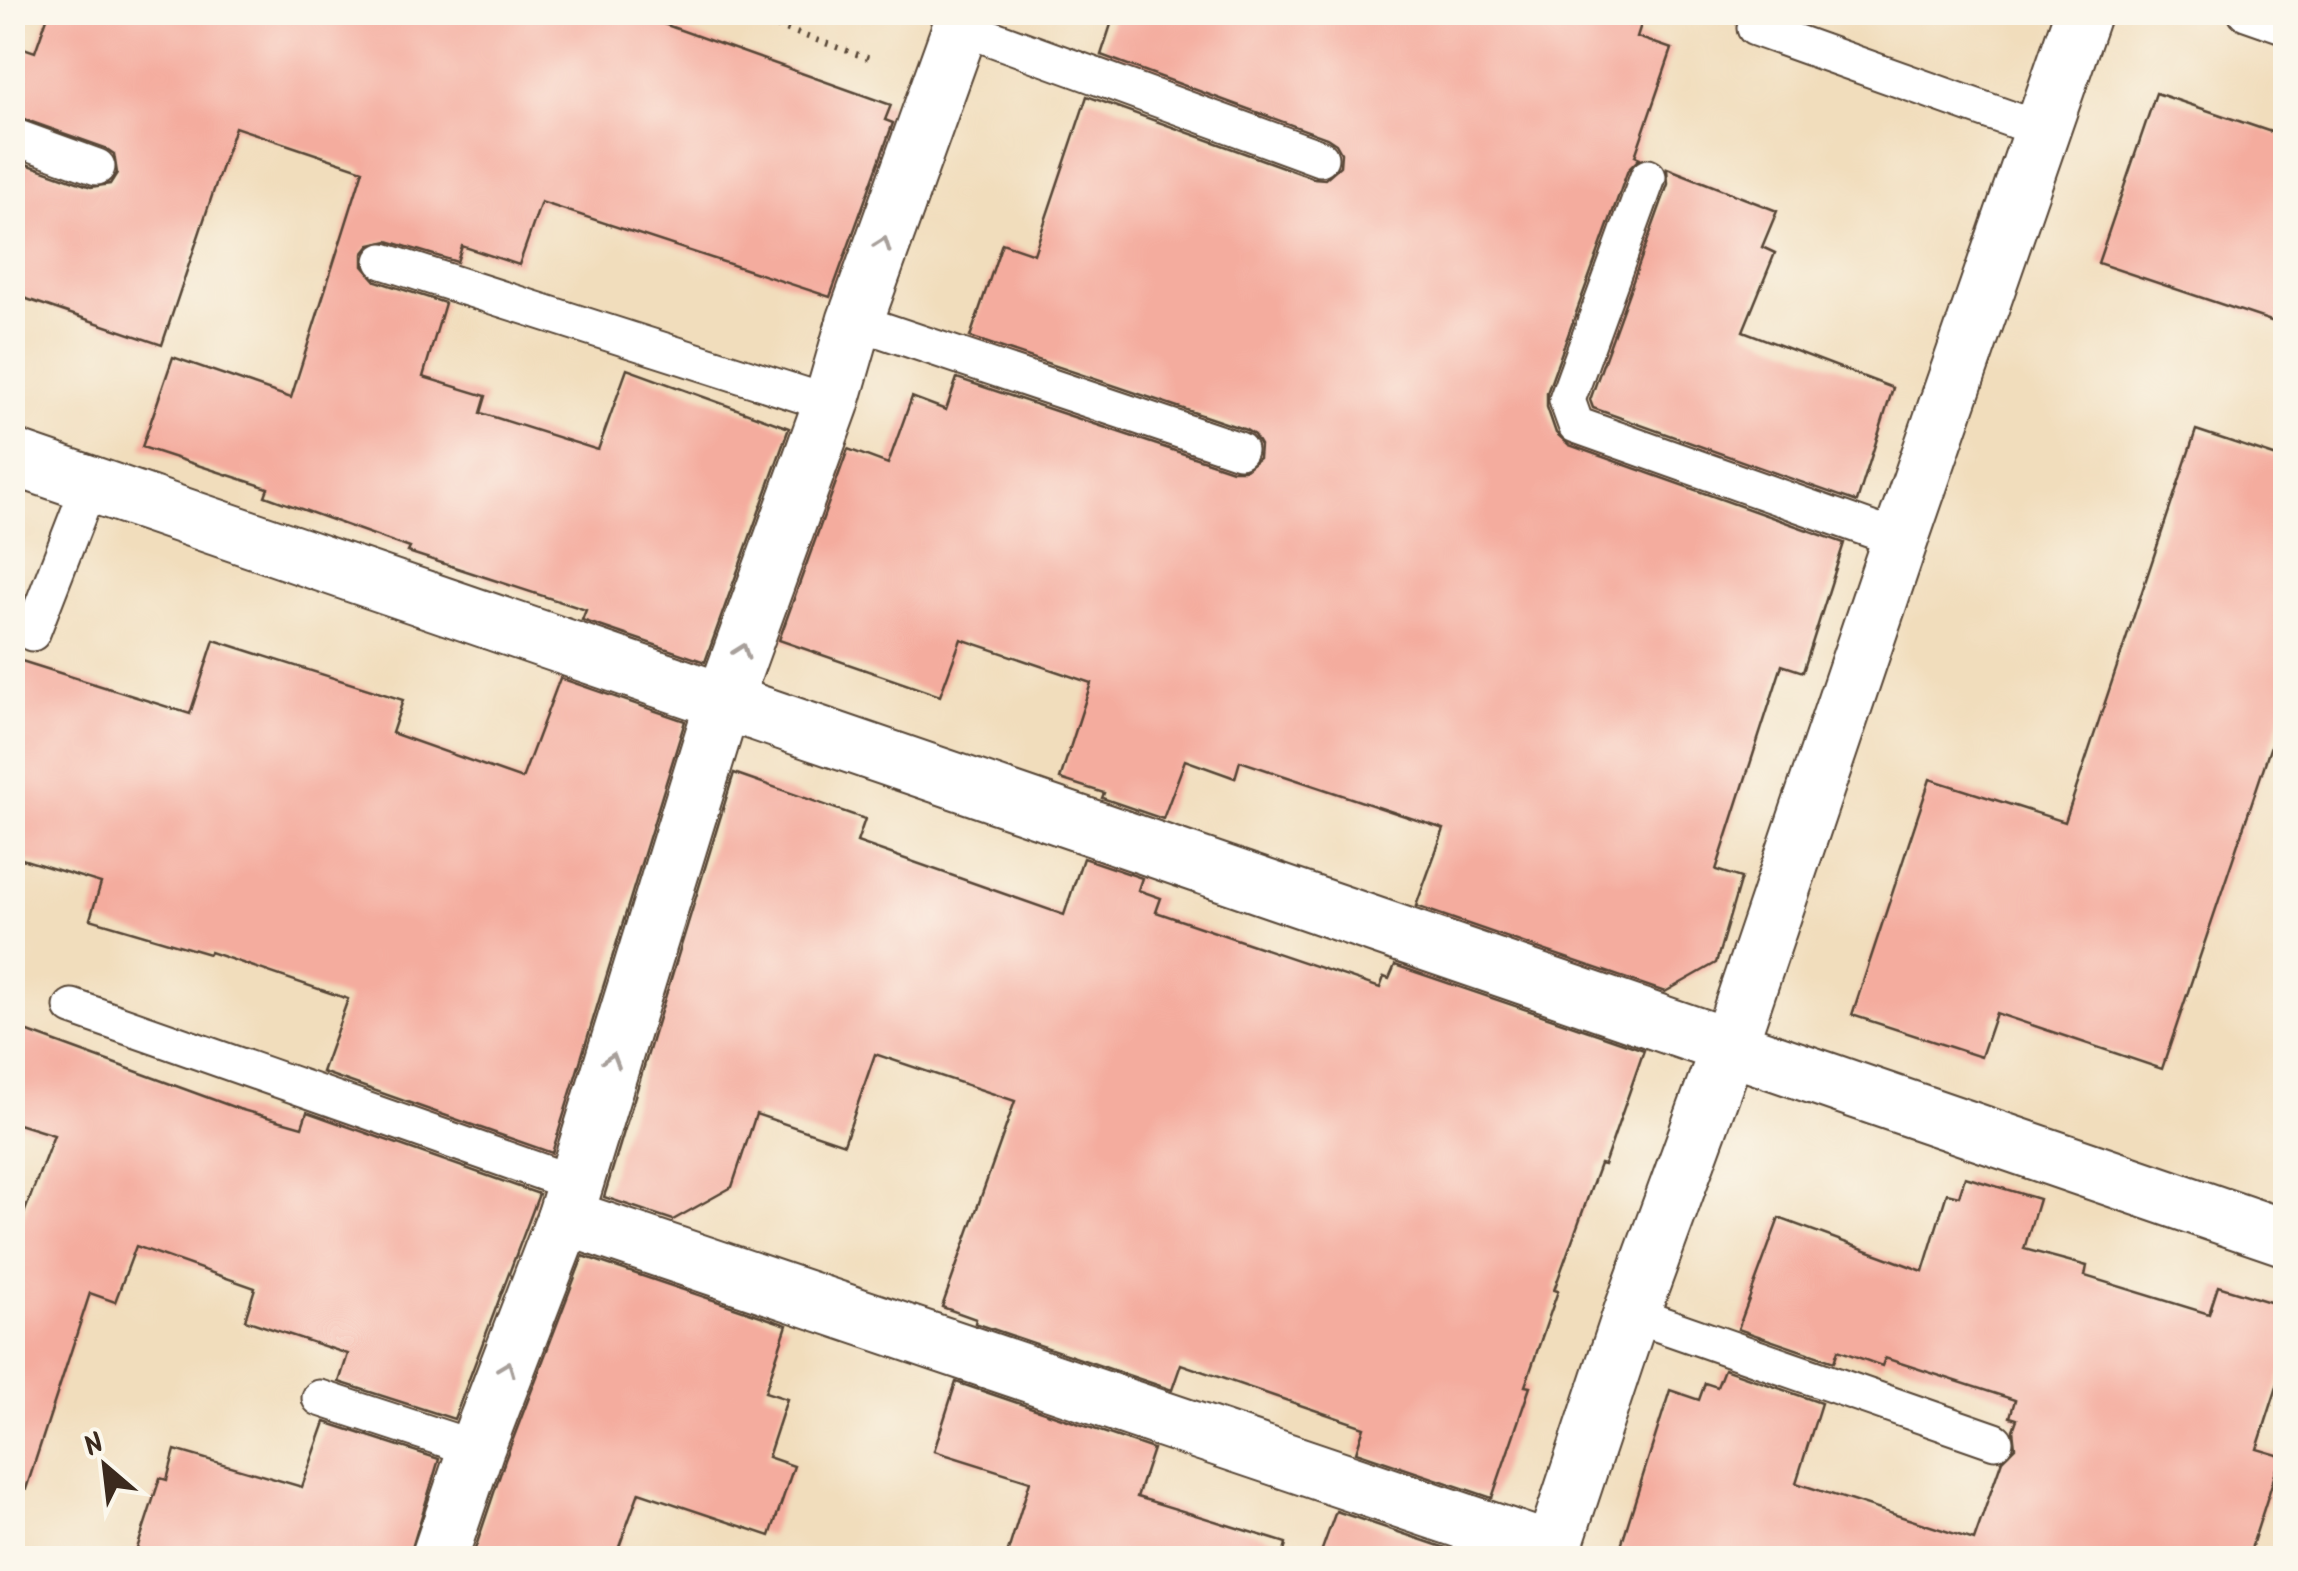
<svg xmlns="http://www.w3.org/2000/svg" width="2298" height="1571" font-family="Kalam,sans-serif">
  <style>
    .building { fill: #f4ac9e }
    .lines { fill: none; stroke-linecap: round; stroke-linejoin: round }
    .lane-casing { stroke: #564536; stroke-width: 39 }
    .street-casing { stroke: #564536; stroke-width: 59 }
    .path { stroke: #564536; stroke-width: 6; stroke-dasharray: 2.5 8; stroke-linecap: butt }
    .lane { stroke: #fff; stroke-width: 35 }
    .street { stroke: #fff; stroke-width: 55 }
    .oneway { stroke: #a79f9a }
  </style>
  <rect width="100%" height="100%" fill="#fbf7ec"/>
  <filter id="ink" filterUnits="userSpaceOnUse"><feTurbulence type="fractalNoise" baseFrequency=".01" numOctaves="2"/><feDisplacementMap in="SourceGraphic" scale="20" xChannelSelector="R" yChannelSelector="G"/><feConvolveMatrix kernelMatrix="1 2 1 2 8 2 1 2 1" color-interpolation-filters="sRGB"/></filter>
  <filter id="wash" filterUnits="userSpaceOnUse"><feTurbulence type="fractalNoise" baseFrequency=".0048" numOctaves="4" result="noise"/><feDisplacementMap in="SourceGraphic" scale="40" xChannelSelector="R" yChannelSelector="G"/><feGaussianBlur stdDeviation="2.25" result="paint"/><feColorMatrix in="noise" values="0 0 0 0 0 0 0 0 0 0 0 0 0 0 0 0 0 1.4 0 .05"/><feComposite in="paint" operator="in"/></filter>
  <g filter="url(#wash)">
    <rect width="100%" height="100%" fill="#f1ddbc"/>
    <g id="blocks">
      <g class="building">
        <path d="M 49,12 L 630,12 L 891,105 L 885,120 L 893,123 L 830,297 L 541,202 L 519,265 L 462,246 L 457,262 L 388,241 L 370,245 L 363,254 L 363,266 L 376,281 L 445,303 L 423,377 L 486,396 L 481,413 L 598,450 L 627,369 L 789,428 L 705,662 L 582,620 L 586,610 L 408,552 L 410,548 L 265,496 L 268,488 L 142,447 L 173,357 L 291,398 L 363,170 L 235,127 L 162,345 L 12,294 L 12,159 L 91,187 L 110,184 L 117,173 L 114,154 L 105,148 L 12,115 L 12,44 L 35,52 Z"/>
        <path d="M 1115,12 L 1645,12 L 1637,37 L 1672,49 L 1635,156 L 1640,158 L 1628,170 L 1547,393 L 1547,407 L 1556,433 L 1569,445 L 1844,543 L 1803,672 L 1782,665 L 1716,870 L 1741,878 L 1716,963 L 1665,992 L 1416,906 L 1444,829 L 1240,761 L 1235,778 L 1185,760 L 1163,819 L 1102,798 L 1104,793 L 1060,779 L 1091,683 L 961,639 L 940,696 L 779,640 L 848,449 L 888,464 L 912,397 L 946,410 L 957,378 L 1232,470 L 1244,470 L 1259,458 L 1260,445 L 1254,435 L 1246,430 L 970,337 L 1002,243 L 1034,254 L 1087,96 L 1313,178 L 1325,179 L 1340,166 L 1341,153 L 1336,144 L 1327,138 L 1101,55 Z"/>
        <path d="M 2156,93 L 2286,137 L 2286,326 L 2098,263 Z"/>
        <path d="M 1667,168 L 1777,211 L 1762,247 L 1775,253 L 1743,331 L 1893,388 L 1857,502 L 1593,408 L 1590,400 L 1668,184 Z"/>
        <path d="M 2196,430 L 2286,460 L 2286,701 L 2162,1069 L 1996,1013 L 1981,1057 L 1852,1015 L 1930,779 L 2065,822 Z"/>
        <path d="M 214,640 L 403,700 L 392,733 L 522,779 L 560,678 L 685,721 L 552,1153 L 322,1072 L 348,999 L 210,952 L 209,954 L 90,919 L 101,883 L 12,856 L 12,658 L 190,714 Z"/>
        <path d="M 734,773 L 865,819 L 857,842 L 1064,915 L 1083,858 L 1142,878 L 1138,890 L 1161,898 L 1156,912 L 1380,988 L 1384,977 L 1389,979 L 1395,965 L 1644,1050 L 1604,1165 L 1600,1164 L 1554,1290 L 1558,1291 L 1525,1386 L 1530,1387 L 1492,1498 L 1356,1452 L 1364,1427 L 1181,1364 L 1172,1390 L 975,1323 L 976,1319 L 942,1307 L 1015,1101 L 875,1054 L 844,1144 L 756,1114 L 732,1187 L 673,1220 L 604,1197 Z"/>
        <path d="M 12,1026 L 239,1109 L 302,1127 L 307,1112 L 539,1194 L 454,1419 L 339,1382 L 348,1354 L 245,1320 L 255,1288 L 136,1246 L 115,1302 L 90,1293 L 26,1489 L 12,1487 L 12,1245 L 54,1135 L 12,1122 Z"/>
        <path d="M 1965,1177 L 2039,1199 L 2024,1249 L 2087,1266 L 2085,1276 L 2209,1314 L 2218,1286 L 2286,1307 L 2286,1359 L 2257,1449 L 2281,1456 L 2248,1558 L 1617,1558 L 1670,1390 L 1699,1400 L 1705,1383 L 1717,1387 L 1724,1369 L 1821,1403 L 1796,1483 L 1974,1540 L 2002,1460 L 2015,1447 L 2013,1430 L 2017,1419 L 2010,1417 L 2015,1400 L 1885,1358 L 1882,1366 L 1838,1350 L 1834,1362 L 1738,1329 L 1779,1218 L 1923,1271 L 1947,1193 L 1959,1196 Z"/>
        <path d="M 583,1256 L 787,1325 L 765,1392 L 787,1399 L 768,1457 L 794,1466 L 770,1536 L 639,1492 L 615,1558 L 472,1558 L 505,1460 Z"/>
        <path d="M 956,1382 L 1153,1449 L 1137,1497 L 1286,1543 L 1283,1558 L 1006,1558 L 1030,1481 L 934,1451 Z"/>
        <path d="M 325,1422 L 439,1459 L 409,1558 L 134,1558 L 160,1478 L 167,1480 L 175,1450 L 302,1487 Z"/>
        <path d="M 1336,1511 L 1472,1557 L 1472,1558 L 1319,1558 Z"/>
      </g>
    </g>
  </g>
  <g filter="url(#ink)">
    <use href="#blocks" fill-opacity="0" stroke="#564536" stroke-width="2.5"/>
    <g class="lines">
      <defs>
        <g id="lane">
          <path d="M 2246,12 L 2286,26"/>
          <path d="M 961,27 L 1320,158"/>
          <path d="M 1755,28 L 2044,131"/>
          <path d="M 12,136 L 97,167"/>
          <path d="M 1648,177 L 1567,400 L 1576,425 L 1900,540"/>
          <path d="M 383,261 L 831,404"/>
          <path d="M 855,321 L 1239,450"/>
          <path d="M 32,633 L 90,484"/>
          <path d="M 72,1007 L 573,1183"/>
          <path d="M 1631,1314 L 1995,1441"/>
          <path d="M 320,1398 L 476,1449"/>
        </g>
        <g id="street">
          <path d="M 12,457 L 2286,1238"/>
          <path d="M 565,1217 L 1552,1551"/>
          <path d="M 439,1558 L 476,1449 L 565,1217 L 723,703 L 831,404 L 855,321 L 966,12"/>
          <path d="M 1550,1558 L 1631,1314 L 1729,1046 L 1900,540 L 2083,12"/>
        </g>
      </defs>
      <use href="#lane" class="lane-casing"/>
      <use href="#street" class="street-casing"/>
      <path class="path" d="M 737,12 L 873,60"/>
      <use href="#lane" class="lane"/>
      <use href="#street" class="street"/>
    </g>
    <defs><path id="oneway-chevron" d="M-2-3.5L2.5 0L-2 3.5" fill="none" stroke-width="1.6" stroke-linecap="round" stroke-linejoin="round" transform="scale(2.5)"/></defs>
    <g class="oneway">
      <use href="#oneway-chevron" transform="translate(883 244) rotate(-70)"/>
      <use href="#oneway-chevron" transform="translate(742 651) rotate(-70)"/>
      <use href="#oneway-chevron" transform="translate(612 1060) rotate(-73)"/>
      <use href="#oneway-chevron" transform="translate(507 1368) rotate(-69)"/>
    </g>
  </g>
  <rect width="2298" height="1571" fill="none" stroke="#fbf7ec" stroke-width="50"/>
  <g transform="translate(105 1466) rotate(332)" stroke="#fbf7ec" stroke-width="8" paint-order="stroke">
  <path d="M0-8L18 38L0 25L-18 38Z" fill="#3b2a1e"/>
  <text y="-15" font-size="28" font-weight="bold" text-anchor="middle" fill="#3b2a1e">N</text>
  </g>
</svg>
